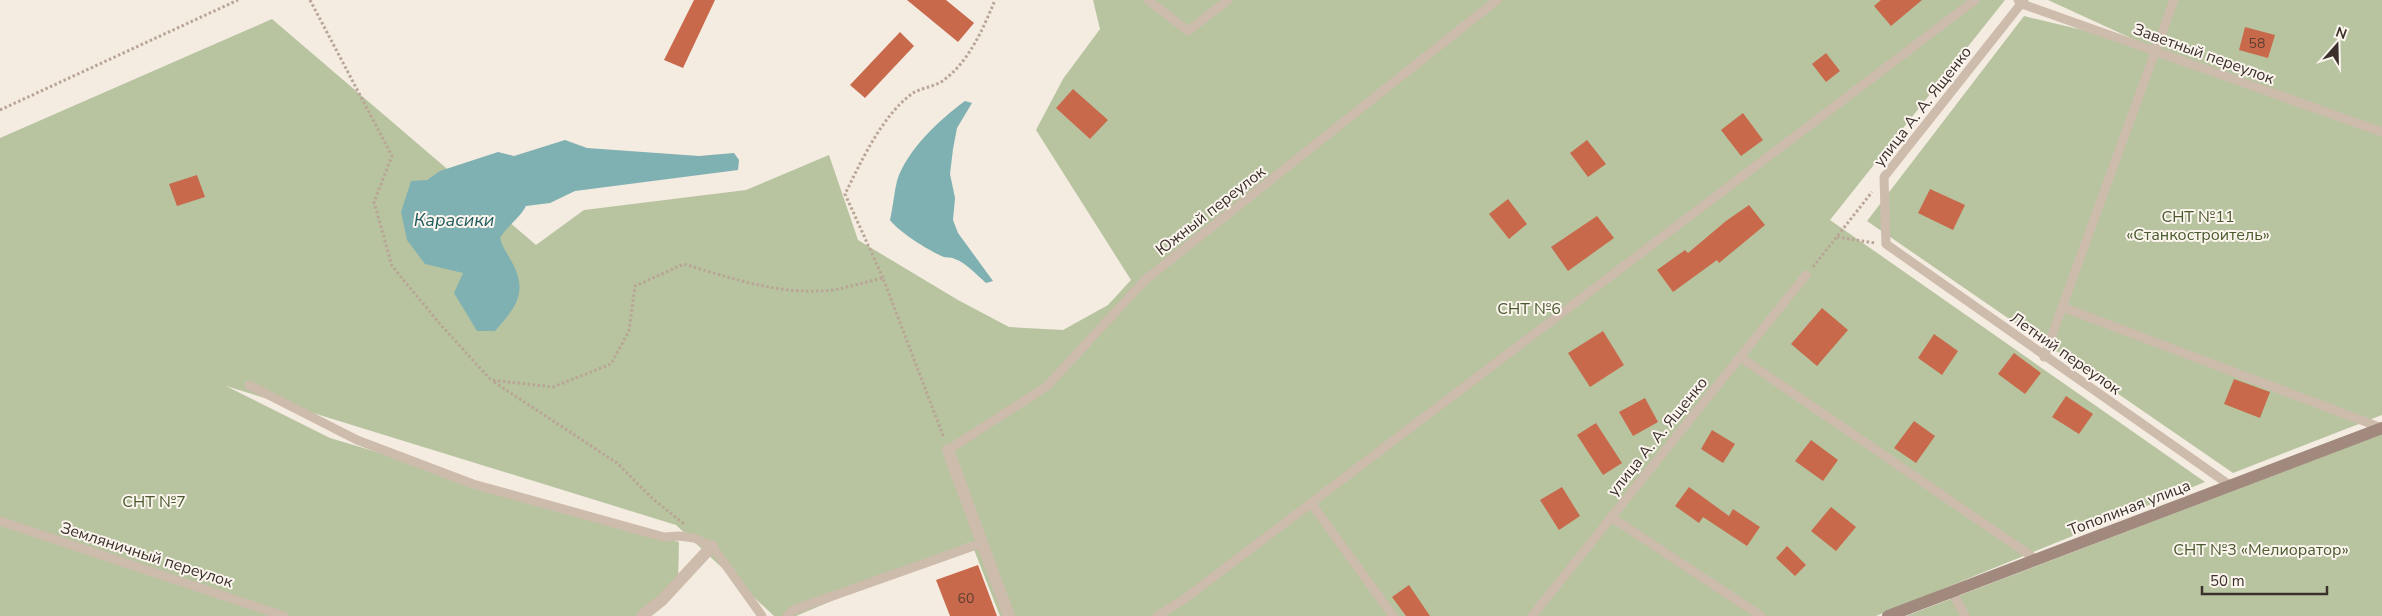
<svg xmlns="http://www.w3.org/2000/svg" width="2382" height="616" font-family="'Nunito Sans',sans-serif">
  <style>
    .green { fill: #b8c4a0 }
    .water { fill: #7fb0b2 }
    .building { fill: #c8694b }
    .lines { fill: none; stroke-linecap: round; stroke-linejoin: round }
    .path { stroke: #b9a596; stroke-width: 3; stroke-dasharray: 2.5 2.5; stroke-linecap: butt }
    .lane { stroke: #cdbbac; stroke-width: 9 }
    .street { stroke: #cdbbac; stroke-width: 12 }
    .secondary { stroke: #a18a7d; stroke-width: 12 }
    .labels { text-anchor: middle; stroke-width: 4; stroke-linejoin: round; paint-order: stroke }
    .number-label { font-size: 14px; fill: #5e3e33 }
    .street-label { font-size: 16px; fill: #3b302b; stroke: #fbf5ee }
    .park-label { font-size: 16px; fill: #4a5a2e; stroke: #fbf5ee }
    .water-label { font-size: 18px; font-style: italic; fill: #1f5a5e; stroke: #fbf5ee }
  </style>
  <rect width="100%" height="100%" fill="#f4ebe1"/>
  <g class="green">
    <path d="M 1093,0 L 2005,0 L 1830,220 L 2205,482 L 1876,616 L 1000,616 L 971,542 L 796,616 L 774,616 L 676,525 L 226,386 L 330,438 L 679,542 L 678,585 L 647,616 L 0,616 L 0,138 L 272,19 L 536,245 L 584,210 L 746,190 L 829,155 L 858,240 L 958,300 L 1009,327 L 1063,330 L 1108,305 L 1131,280 L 1036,130 L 1063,79 L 1100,29 Z"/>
    <path d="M 2048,0 L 2382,0 L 2382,415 L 2233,473 L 1867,221 L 2024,16 L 2146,45 Z"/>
    <path d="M 2382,434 L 2382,616 L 1906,616 Z"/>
  </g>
  <g class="water">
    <path d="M 965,101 L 972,103 L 957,128 L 953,149 L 950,174 L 955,198 L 953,220 L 958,233 L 993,281 L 986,283 C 977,275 966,263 955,259 C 952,257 947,258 944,257 C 929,251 899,232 890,220 C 893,207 894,193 897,181 C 906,151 940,119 965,101 Z"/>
    <path d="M 565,140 L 587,148 L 699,156 L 734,153 L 739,160 L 738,170 L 575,191 L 550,203 L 526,206 C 519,219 508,225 500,238 C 503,249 509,256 514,266 C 528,295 513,310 495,331 L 477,331 L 454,293 L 463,273 L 425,264 L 407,240 L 401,212 L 411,181 L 427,180 L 440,171 L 498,152 L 514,156 Z"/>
  </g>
  <g class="building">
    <path d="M 694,0 L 715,0 L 683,68 L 664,60 Z"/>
    <path d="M 907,0 L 946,0 L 974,23 L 958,42 Z"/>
    <path d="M 1881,0 L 1922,0 L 1891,26 L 1874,6 Z"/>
    <path d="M 2245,27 L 2275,35 L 2268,58 L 2239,50 Z"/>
    <path d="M 900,32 L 914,46 L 865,98 L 850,85 Z"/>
    <path d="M 1826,53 L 1840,71 L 1826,82 L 1812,64 Z"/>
    <path d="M 1073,89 L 1108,120 L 1090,139 L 1056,108 Z"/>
    <path d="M 1743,113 L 1763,140 L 1741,156 L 1721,130 Z"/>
    <path d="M 1587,140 L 1606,164 L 1588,177 L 1570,153 Z"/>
    <path d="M 197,175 L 205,197 L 177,206 L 169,184 Z"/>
    <path d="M 1930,189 L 1965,205 L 1953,230 L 1918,213 Z"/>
    <path d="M 1508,199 L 1527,224 L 1509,239 L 1489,214 Z"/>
    <path d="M 1749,205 L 1765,225 L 1719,263 L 1717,260 L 1673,292 L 1657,270 L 1685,250 L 1688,253 L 1726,221 Z"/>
    <path d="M 1597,216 L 1614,238 L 1568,271 L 1551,247 Z"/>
    <path d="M 1822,308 L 1848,330 L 1817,366 L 1791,344 Z"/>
    <path d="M 1603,331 L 1624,365 L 1590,387 L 1568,353 Z"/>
    <path d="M 1934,334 L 1958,351 L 1942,375 L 1918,358 Z"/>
    <path d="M 2014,353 L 2041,373 L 2025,394 L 1998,374 Z"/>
    <path d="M 2234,379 L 2270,392 L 2260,418 L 2224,404 Z"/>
    <path d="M 2066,396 L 2093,414 L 2079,434 L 2052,417 Z"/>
    <path d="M 1645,398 L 1658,422 L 1633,436 L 1619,412 Z"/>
    <path d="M 1914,421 L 1935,436 L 1916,463 L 1894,448 Z"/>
    <path d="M 1596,423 L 1622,463 L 1603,475 L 1577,435 Z"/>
    <path d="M 1712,430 L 1735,444 L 1723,463 L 1701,449 Z"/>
    <path d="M 1811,440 L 1838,460 L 1823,481 L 1795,461 Z"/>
    <path d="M 1562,487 L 1580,516 L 1559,530 L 1540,500 Z"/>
    <path d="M 1689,487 L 1729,516 L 1733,509 L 1760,527 L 1747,546 L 1703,517 L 1699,523 L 1675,506 Z"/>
    <path d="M 1831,507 L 1856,527 L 1836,551 L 1811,531 Z"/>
    <path d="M 1787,546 L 1806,565 L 1795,576 L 1776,558 Z"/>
    <path d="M 978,565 L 997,616 L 950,616 L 936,580 Z"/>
    <path d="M 1409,585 L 1430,616 L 1406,616 L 1392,597 Z"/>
  </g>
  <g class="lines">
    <g class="path">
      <path d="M 310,0 L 392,156 L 374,202 L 392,266 L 440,324 L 491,380 L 553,387 L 611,364 L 629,331 L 635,286 L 684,264 C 727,277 773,293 819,291 C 840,291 863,282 883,278 L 944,438"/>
      <path d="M 0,110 L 238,0"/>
      <path d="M 1837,237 L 1875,243"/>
      <path d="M 1813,267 L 1872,192"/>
      <path d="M 883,278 L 845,194 C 861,162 882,115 913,93 C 921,88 932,87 941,82 C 968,64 983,29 995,0"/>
      <path d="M 494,382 L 617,463 L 653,499 L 684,524"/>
    </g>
    <g class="lane">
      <path d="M 1148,0 L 1188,31 L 1228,0"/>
      <path d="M 2018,0 L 2022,4 L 2382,132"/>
      <path d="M 2024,0 L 1884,177 L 1886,244 L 2231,486"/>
      <path d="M 2062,307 L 2382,428"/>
      <path d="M 1740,357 L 2037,560"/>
      <path d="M 2044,357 L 2174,0"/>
      <path d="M 249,385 L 357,440 L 473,484 L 664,537 L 679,536 L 694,538 L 712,546 L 762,616"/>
      <path d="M 948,450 L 1047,386 L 1145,280 L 1497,0"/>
      <path d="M 1311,503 L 1393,616"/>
      <path d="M 1611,517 L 1761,616"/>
      <path d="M 0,521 L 284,616"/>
      <path d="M 1952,592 L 1965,616"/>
      <path d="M 787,616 L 793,610 L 982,543"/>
      <path d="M 1157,616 L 1183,600 L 1975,0"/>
      <path d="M 1532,616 L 1806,275"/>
    </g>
    <g class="street">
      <path d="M 948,450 L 1009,616"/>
      <path d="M 642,616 L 662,600 L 712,546"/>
    </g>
    <path class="secondary" d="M 1888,616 L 2382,428"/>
  </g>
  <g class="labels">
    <g class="number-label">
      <text x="2257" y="48">58</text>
      <text x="966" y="603">60</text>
    </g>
    <g class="street-label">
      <text transform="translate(2204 53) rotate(20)" y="6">Заветный переулок</text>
      <text transform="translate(1922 106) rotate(-52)" y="6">улица А. А. Ященко</text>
      <text transform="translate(1210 210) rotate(-38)" y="6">Южный переулок</text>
      <text transform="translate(2066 353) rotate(35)" y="6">Летний переулок</text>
      <text transform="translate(1657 436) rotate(-51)" y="6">улица А. А. Ященко</text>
      <text transform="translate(2129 507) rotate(-21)" y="6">Тополиная улица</text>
      <text transform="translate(147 554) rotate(18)" y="6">Земляничный переулок</text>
    </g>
    <g class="park-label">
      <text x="2198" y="222">СНТ №11<tspan x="2198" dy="18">«Станкостроитель»</tspan></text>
      <text x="1529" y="314">СНТ №6</text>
      <text x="154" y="507">СНТ №7</text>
      <text x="2261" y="555">СНТ №3 «Мелиоратор»</text>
    </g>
    <g class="water-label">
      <text x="454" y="226">Карасики</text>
    </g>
  </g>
  <g transform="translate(2337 45) rotate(20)" stroke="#fbf5ee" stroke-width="4" paint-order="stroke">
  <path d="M0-4L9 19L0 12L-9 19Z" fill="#3b302b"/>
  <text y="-8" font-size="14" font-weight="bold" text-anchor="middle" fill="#3b302b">N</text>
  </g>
  <path d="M2202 586v8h125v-8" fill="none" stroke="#3b302b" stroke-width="2.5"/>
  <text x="2210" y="586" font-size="15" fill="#3b302b" stroke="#fbf5ee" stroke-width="4" paint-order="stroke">50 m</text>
</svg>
